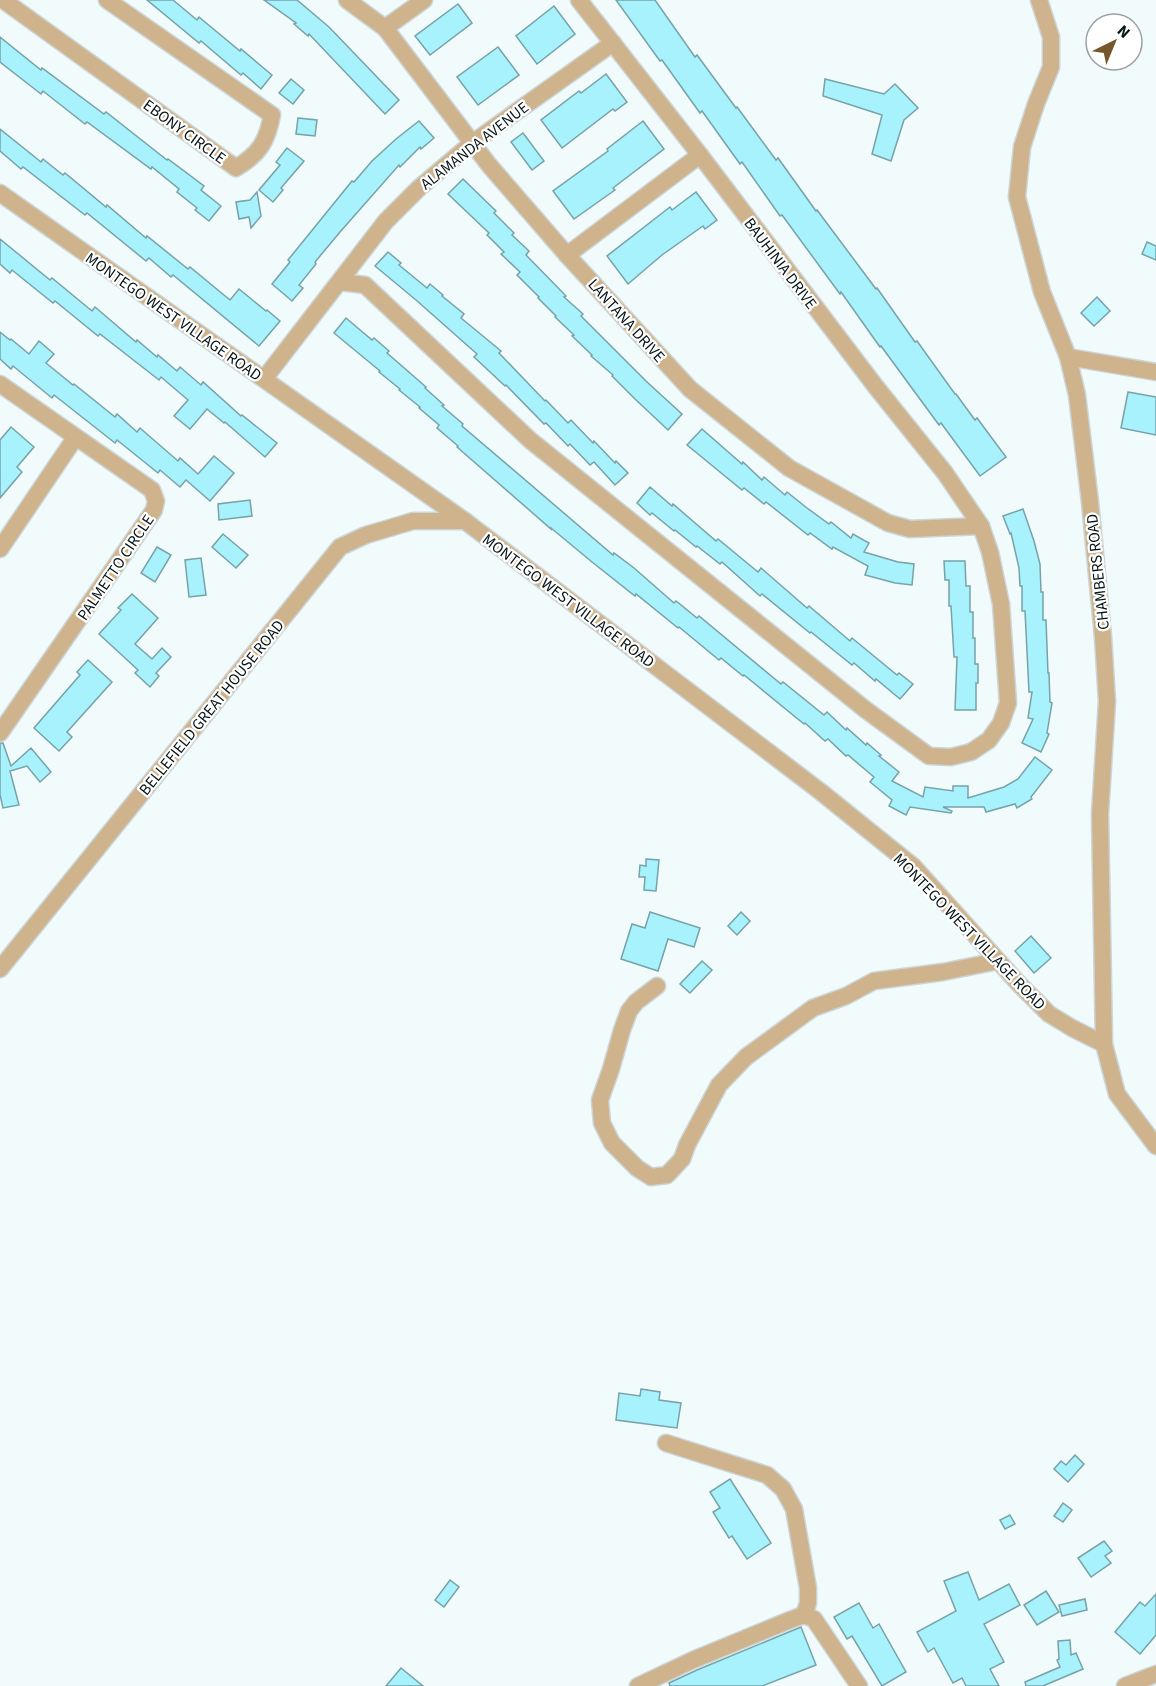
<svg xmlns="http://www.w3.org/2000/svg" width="1156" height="1686" font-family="'Source Sans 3',sans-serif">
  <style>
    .building { fill: #a7f2fc; stroke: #77a2a8; stroke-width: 1.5 }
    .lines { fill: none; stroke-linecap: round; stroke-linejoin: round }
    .minor-casing { stroke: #ccd6d8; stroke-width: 19 }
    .minor { stroke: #cfb38d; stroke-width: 16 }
    .labels { text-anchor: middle; stroke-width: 4.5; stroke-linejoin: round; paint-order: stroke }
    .street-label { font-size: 16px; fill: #051518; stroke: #fff }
  </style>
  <rect width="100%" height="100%" fill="#f2fbfc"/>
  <g class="building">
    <path d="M 147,0 L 173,0 L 197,20 L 199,17 L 240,51 L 241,49 L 272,75 L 261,89 L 243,73 L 241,75 L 201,41 L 199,43 Z"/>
    <path d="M 264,0 L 297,0 L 329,27 L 399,100 L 385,114 L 309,34 L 308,36 L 294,24 L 296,23 Z"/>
    <path d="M 616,0 L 655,0 L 695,57 L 697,55 L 736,108 L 737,107 L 776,160 L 778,158 L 816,211 L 817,210 L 876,289 L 877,288 L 915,342 L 917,341 L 955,394 L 956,394 L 975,420 L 977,418 L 1006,457 L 980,476 L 941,423 L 939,425 L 881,346 L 880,347 L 841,292 L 840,294 L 782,215 L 780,216 L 742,162 L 740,164 L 702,111 L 700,113 L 662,60 L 660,61 Z"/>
    <path d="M 458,4 L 472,23 L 430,55 L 415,36 Z"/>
    <path d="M 554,6 L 575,34 L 537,64 L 516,36 Z"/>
    <path d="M 0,37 L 41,70 L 42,68 L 104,114 L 106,112 L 167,160 L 168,159 L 204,186 L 201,190 L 221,206 L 209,221 L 195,210 L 197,208 L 177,192 L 179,189 L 152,167 L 151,169 L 87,122 L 85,124 L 43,91 L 41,94 L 0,62 Z"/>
    <path d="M 498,47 L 519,75 L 478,105 L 457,77 Z"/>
    <path d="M 606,74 L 627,102 L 615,111 L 613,109 L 562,148 L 541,120 L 579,91 L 581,93 Z"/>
    <path d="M 291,79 L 304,90 L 293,104 L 279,93 Z"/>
    <path d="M 825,79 L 884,94 L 895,84 L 918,108 L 904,120 L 891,161 L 872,154 L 882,115 L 823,96 Z"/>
    <path d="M 298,118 L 317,120 L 315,136 L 296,134 Z"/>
    <path d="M 419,121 L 434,138 L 421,149 L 420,147 L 400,167 L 399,165 L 340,232 L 315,262 L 316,264 L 299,285 L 303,288 L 292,301 L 272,284 L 290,262 L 288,260 L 352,181 L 354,182 L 372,161 L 396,139 Z"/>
    <path d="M 643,121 L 664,149 L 613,188 L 615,190 L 574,219 L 553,191 L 608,151 L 607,149 Z"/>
    <path d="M 0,129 L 41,162 L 43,159 L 63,175 L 65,173 L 106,207 L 107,205 L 146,238 L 147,236 L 188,269 L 190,267 L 230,300 L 239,289 L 266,311 L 267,310 L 280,321 L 259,346 L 173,275 L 171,277 L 149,258 L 146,261 L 87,213 L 85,215 L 23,167 L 21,169 L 0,151 Z"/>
    <path d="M 523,133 L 544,161 L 532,170 L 511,142 Z"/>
    <path d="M 287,148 L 304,161 L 281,188 L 283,190 L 273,202 L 259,190 L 280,165 L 276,162 Z"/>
    <path d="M 463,179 L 496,211 L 494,213 L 514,233 L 512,235 L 529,251 L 526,255 L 566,296 L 564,297 L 583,314 L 581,316 L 647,382 L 682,414 L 668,430 L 635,399 L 612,376 L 613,375 L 591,356 L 592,355 L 572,336 L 574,335 L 555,317 L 556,316 L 538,298 L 539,297 L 517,275 L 520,272 L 501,254 L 504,252 L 487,235 L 489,233 L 448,194 Z"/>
    <path d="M 257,192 L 261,216 L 251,228 L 249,217 L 239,219 L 236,202 L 250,200 Z"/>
    <path d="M 696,192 L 717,220 L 705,229 L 703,226 L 662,255 L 628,284 L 607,256 L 670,207 L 672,210 Z"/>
    <path d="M 0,239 L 50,280 L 52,278 L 92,311 L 95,307 L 136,342 L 137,340 L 157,357 L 158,355 L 177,371 L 180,367 L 201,385 L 203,382 L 241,416 L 242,415 L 277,443 L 265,457 L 225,422 L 224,423 L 207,409 L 190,429 L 174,416 L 188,400 L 161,377 L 159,380 L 100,334 L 98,336 L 55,301 L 53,303 L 12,270 L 10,273 L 0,264 Z"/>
    <path d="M 1147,242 L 1156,246 L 1156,260 L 1142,254 Z"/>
    <path d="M 388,252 L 401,263 L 399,265 L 427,288 L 430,284 L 443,295 L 442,296 L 464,314 L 461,318 L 501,351 L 499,353 L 545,401 L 546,400 L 568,423 L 571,420 L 593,443 L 594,441 L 615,463 L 616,461 L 628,473 L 615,485 L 594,462 L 590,465 L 570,444 L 568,446 L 546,423 L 544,424 L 506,385 L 505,386 L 474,357 L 477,354 L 416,300 L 375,266 Z"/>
    <path d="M 1097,297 L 1110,311 L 1094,326 L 1081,313 Z"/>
    <path d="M 346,318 L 372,340 L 374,338 L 389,351 L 387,353 L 426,387 L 425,388 L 444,405 L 442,406 L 463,424 L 462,426 L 613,555 L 614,553 L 634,568 L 674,603 L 676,601 L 697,618 L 699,616 L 781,684 L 783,682 L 824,715 L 827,712 L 846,730 L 847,728 L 866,745 L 867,743 L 881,755 L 879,756 L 899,772 L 892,781 L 923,797 L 925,787 L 953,791 L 953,786 L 968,786 L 968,798 L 1004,787 L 1018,779 L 1035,757 L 1052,770 L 1031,797 L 1032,799 L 1017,808 L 1015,804 L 986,812 L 984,807 L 943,807 L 952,811 L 951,813 L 910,807 L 906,815 L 889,806 L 892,800 L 870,782 L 874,777 L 848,755 L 846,756 L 828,739 L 825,741 L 805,723 L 804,724 L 744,675 L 743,676 L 721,658 L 719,660 L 679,627 L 678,628 L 636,594 L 635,596 L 592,562 L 551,528 L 551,529 L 457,447 L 458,446 L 437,428 L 439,425 L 419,408 L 420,407 L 399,390 L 400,389 L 379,372 L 380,371 L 334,333 Z"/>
    <path d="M 0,332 L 10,340 L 11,339 L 29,354 L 39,341 L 54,354 L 46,363 L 73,385 L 74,384 L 115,417 L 117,414 L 137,432 L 140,428 L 178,461 L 180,458 L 198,474 L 214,456 L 234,473 L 210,501 L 186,480 L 180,487 L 160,470 L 158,473 L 117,440 L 115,443 L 54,395 L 52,398 L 13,366 L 11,369 L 0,359 Z"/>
    <path d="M 1128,392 L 1156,397 L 1156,435 L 1121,428 Z"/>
    <path d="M 11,427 L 34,447 L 17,467 L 22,472 L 0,498 L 0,440 Z"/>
    <path d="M 702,429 L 742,464 L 743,462 L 762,480 L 764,477 L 785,495 L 787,492 L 807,508 L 829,524 L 831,522 L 851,538 L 853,534 L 869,543 L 864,552 L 898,562 L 914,564 L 912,585 L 895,583 L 865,575 L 868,566 L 833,547 L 832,549 L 810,533 L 808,535 L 766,502 L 764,504 L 744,488 L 742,490 L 687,445 Z"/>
    <path d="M 650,487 L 672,506 L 673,504 L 716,541 L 718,539 L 758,572 L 761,568 L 807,608 L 809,606 L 850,641 L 852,638 L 897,675 L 899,673 L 913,684 L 900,699 L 876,679 L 875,681 L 854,663 L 852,665 L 811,632 L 810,633 L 762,594 L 760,596 L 722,562 L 720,564 L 697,546 L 696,547 L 675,530 L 674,531 L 652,513 L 650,515 L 637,503 Z"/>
    <path d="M 250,500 L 252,516 L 219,520 L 218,504 Z"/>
    <path d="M 1023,509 L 1034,541 L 1040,564 L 1041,592 L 1043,592 L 1043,620 L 1046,620 L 1048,673 L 1049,673 L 1050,702 L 1052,703 L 1047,733 L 1049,734 L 1041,752 L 1022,743 L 1033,719 L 1028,718 L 1032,692 L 1029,692 L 1025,611 L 1022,611 L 1022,586 L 1020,586 L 1019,568 L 1011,533 L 1010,534 L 1003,516 Z"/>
    <path d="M 223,534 L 248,555 L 236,568 L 212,547 Z"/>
    <path d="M 157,547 L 171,555 L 155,582 L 141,573 Z"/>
    <path d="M 201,558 L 206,595 L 189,597 L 185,560 Z"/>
    <path d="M 944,561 L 965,561 L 966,586 L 970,586 L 970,612 L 973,612 L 973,638 L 975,638 L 975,664 L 978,664 L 978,683 L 976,683 L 976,710 L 955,710 L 957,657 L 954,657 L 951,606 L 949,606 L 949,580 L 945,580 Z"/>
    <path d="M 132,594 L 158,618 L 135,644 L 152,659 L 162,648 L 171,657 L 156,673 L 159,676 L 150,687 L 135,673 L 138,670 L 99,634 L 121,610 L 118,608 Z"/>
    <path d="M 88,660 L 112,682 L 67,732 L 72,737 L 59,751 L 34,728 L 80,675 L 77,672 Z"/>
    <path d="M 0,743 L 3,743 L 11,766 L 31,748 L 51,772 L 40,782 L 27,766 L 10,771 L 19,805 L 3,808 L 0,795 Z"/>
    <path d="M 646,859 L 659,860 L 656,891 L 644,890 L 645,877 L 639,877 L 640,865 L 646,866 Z"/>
    <path d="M 650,912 L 700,928 L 694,947 L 668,939 L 658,971 L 621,959 L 632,924 L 645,928 Z"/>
    <path d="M 741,912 L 750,921 L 737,935 L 728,926 Z"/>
    <path d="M 1031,936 L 1051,958 L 1034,973 L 1015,951 Z"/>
    <path d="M 702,961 L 712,970 L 690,993 L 680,984 Z"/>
    <path d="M 641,1389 L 660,1392 L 659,1400 L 681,1403 L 677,1428 L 616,1420 L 619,1393 L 640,1396 Z"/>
    <path d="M 1075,1455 L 1084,1464 L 1068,1482 L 1054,1469 L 1061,1461 L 1066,1465 Z"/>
    <path d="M 730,1479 L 771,1543 L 747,1559 L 732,1536 L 729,1538 L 713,1512 L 720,1508 L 710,1492 Z"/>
    <path d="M 1063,1503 L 1072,1510 L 1063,1522 L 1054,1516 Z"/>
    <path d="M 1010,1515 L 1015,1524 L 1005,1529 L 1000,1520 Z"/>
    <path d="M 1104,1541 L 1112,1551 L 1105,1556 L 1111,1563 L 1091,1577 L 1078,1558 Z"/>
    <path d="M 968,1572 L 979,1600 L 1009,1584 L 1020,1605 L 984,1624 L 1004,1662 L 990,1669 L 999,1686 L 966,1686 L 962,1678 L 953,1683 L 934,1648 L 928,1652 L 917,1632 L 956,1611 L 944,1581 Z"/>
    <path d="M 450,1580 L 459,1587 L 444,1607 L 435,1600 Z"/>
    <path d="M 1046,1591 L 1059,1612 L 1037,1625 L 1024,1605 Z"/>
    <path d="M 1156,1594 L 1156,1635 L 1140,1654 L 1115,1632 L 1140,1602 L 1145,1606 Z"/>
    <path d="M 1085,1599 L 1087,1610 L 1062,1616 L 1059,1605 Z"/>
    <path d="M 859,1603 L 873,1628 L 879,1624 L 906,1672 L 882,1686 L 852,1636 L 847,1639 L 834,1617 Z"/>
    <path d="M 801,1627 L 816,1665 L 762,1686 L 670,1686 L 669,1683 L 697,1670 Z"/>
    <path d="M 1070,1640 L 1071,1655 L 1076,1653 L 1083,1669 L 1043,1686 L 1026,1686 L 1025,1682 L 1060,1667 L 1057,1660 L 1059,1659 L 1058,1641 Z"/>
    <path d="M 401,1668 L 423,1686 L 386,1686 Z"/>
  </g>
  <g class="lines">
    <defs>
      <g id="minor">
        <path d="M 3,0 L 236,168 C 259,154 267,142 272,115 L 107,0"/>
        <path d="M 347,0 L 385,28 L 489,165 L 567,255 L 690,389 L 789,468 L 888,523 L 910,529 L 981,526"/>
        <path d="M 1039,0 L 1051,37 L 1051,67 L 1036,104 L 1022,147 L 1017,197 L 1042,292 L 1068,357 L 1077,395 L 1090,502 L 1103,637 L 1107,701 L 1100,814 L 1104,1044 L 1117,1094 L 1156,1146"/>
        <path d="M 385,28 L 424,0"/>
        <path d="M 0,193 L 465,521 L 821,792 L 914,867 L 1018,983 L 1049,1014 L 1072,1028 L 1104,1044"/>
        <path d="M 567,255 L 700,155"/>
        <path d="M 340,282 L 365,285 L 530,440 L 866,710 L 929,756 L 951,757 L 971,752 L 989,740 L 1001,723 L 1008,703 L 1001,604 L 990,552 L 981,526 L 945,473 L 876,387 L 700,155 L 579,0"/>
        <path d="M 1068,357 L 1156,372"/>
        <path d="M 264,379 L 386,221 L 419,188 L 471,144 L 613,43"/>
        <path d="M 0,384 L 152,490 L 156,501 L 154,510 L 0,733"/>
        <path d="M 0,549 L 75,438"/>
        <path d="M 0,969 L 340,547 L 366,535 L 413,521 L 465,521"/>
        <path d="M 657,986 L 636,1002 L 629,1011 L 622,1030 L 611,1069 L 600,1100 L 602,1123 L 612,1143 L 637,1168 L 651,1177 L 667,1175 L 682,1159 L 687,1145 L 719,1085 L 746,1057 L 813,1008 L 846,996 L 874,981 L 943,972 L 998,961"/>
        <path d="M 666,1443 L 767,1475 L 783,1489 L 794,1509 L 808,1588 L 808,1603 L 804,1615"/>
        <path d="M 638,1686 L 693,1660 L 790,1620 L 804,1615 L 814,1619 L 859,1686"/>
        <path d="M 1125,1686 L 1156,1674"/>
      </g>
    </defs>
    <use href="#minor" class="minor-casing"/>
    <use href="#minor" class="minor"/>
  </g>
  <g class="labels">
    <g class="street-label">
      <text transform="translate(185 131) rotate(36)" y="6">EBONY CIRCLE</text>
      <text transform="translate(474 145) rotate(-38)" y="6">ALAMANDA AVENUE</text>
      <text transform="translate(781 263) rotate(53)" y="6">BAUHINIA DRIVE</text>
      <text transform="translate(174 316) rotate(35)" y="6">MONTEGO WEST VILLAGE ROAD</text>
      <text transform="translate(627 320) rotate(48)" y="6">LANTANA DRIVE</text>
      <text transform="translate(115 567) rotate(-56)" y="6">PALMETTO CIRCLE</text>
      <text transform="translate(1097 572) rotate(-96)" y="6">CHAMBERS ROAD</text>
      <text transform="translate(569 600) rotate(37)" y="6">MONTEGO WEST VILLAGE ROAD</text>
      <text transform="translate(211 707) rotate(-51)" y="6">BELLEFIELD GREAT HOUSE ROAD</text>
      <text transform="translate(970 931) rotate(46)" y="6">MONTEGO WEST VILLAGE ROAD</text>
    </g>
  </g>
  <g transform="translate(1114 42) rotate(43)"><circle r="28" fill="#ffffff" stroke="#9ba1a3" stroke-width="1.5"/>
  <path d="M0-4.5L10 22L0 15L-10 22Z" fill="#75572b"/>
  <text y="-9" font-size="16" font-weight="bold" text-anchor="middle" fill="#051518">N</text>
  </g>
</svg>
